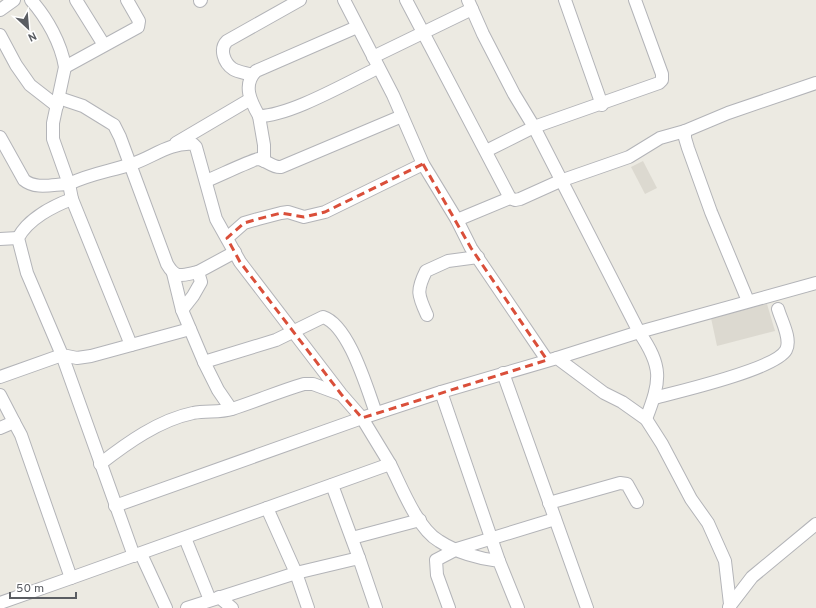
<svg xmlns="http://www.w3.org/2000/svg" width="816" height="608" font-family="Overpass,sans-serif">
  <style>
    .education { fill: #dcd9d0 }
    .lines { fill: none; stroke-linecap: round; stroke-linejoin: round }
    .minor-casing { stroke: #b3b4b8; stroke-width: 14 }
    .minor { stroke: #fff; stroke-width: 12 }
    .marked { fill: none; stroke: #da4f3a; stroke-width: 3; stroke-dasharray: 8 5; stroke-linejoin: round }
  </style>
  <rect width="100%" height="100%" fill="#eceae2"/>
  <g class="education">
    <path d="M 643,161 L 657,188 L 645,194 L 631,167 Z"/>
    <path d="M 767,304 L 775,331 L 717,346 L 711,318 Z"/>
  </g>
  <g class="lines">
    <defs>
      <g id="minor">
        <path d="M 31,0 C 47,18 61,43 65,67 L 53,123 L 53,139 L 69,184 C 89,174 111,171 132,164 C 153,157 170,142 193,144 L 196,147 L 216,219 L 240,262 L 341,394 L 362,418 L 115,506"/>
        <path d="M 76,0 L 104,45"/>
        <path d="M 344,0 L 393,95 L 423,164 L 457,220 L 471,248 L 547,360"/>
        <path d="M 406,0 L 510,198 L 515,200 L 520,199 L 560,181 L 629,157 L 660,138 L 685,131"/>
        <path d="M 468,0 L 483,34 L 514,94 L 534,127 L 639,332 C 663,367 661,380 646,419"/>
        <path d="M 565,0 L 602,105"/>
        <path d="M 200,1 L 201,0"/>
        <path d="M 0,10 L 14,0"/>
        <path d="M 357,27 L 256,71 C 242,85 251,102 259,116 C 290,116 348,82 378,68"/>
        <path d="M 0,35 L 16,65 L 30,85 L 57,106"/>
        <path d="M 373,57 L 472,9"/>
        <path d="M 65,67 L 138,27 L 139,21 L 127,0"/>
        <path d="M 252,75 C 246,73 238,72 233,69 C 224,63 219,49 227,41 L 300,0"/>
        <path d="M 59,98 L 83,106 L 109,122 L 114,125 L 120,137 L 167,264 C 176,280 182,275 198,272"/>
        <path d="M 259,116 L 264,145 L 264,161"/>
        <path d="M 0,137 L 24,180 C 36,190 54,184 69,184 L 72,199 C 53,206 28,219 18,238 L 27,273 L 62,355 L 77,358 L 91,356 L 190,329"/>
        <path d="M 176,143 L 249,100"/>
        <path d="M 486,151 L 534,127 L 659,83 L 662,80 L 662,74 L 635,0"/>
        <path d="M 206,181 C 214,178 254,159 258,159 C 267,160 272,168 281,167 L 402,116"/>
        <path d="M 72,199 L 131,345"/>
        <path d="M 457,220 L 510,198"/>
        <path d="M 227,238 L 244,223 L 258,219 L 281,213 L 288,212 L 304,217 L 325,212 L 423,164"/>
        <path d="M 0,239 L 18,238"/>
        <path d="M 173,273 L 182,310 L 204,362"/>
        <path d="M 748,301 L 711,212 L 688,148 L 685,138 L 685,131 L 728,113 L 816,83"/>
        <path d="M 182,310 L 193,296 L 201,282 L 198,272 L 235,252"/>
        <path d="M 427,315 C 418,295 416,291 426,271 L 448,261 L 478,257"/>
        <path d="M 557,358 L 639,332 L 816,283"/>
        <path d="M 503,373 L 587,608"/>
        <path d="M 0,377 L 62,355 L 134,556"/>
        <path d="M 441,392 L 499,561"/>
        <path d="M 0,395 L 14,422"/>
        <path d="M 654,398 C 677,392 776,369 786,350 C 792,339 781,320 778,309"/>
        <path d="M 231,409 L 218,390 L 204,362 L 276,340 L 323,317 C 349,325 367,389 376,413"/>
        <path d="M 0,428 L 14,422 L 21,435 L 71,578 L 390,464 C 401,486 417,528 439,541 C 456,552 479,559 499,561 L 518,608"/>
        <path d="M 100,464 C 127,443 159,420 193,413 C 206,410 219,413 232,409 C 257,401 280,391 304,384 L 313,384 L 340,394"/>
        <path d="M 390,464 L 362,418 L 441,392 L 557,358 L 604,393 L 622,402 L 646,419 L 662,444 L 691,499 L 708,523 L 725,561 L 730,604"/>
        <path d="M 332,485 L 359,558"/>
        <path d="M 549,503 L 620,483 L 627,484 L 637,502"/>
        <path d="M 267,508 L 296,573 L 308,608"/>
        <path d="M 185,538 L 210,600"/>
        <path d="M 352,538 L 420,520"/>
        <path d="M 141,554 L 166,608"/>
        <path d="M 219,597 L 232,608"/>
        <path d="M 0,603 L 71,578"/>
        <path d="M 729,607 L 752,577 L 816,524"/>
        <path d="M 187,608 L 296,573 L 359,558 L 376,608"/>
        <path d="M 449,608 L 437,575 L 436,560 L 457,549 L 555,519"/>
      </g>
    </defs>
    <use href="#minor" class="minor-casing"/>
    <use href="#minor" class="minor"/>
  </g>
  <path class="marked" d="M 423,164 L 471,248 L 547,360 L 362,418 L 341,394 L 240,262 L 227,238 L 244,223 L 258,219 L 281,213 L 304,217 L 325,212 Z"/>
  <g transform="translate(28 28) rotate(154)" stroke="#ffffff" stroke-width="3" paint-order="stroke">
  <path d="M0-3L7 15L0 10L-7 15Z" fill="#5a5d62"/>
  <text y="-6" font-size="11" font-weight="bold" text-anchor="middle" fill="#5a5d62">N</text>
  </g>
  <path d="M10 592v6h66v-6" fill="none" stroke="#5a5d62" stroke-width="2"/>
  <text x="16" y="592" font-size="12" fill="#5a5d62" stroke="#ffffff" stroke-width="3" paint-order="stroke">50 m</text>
</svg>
